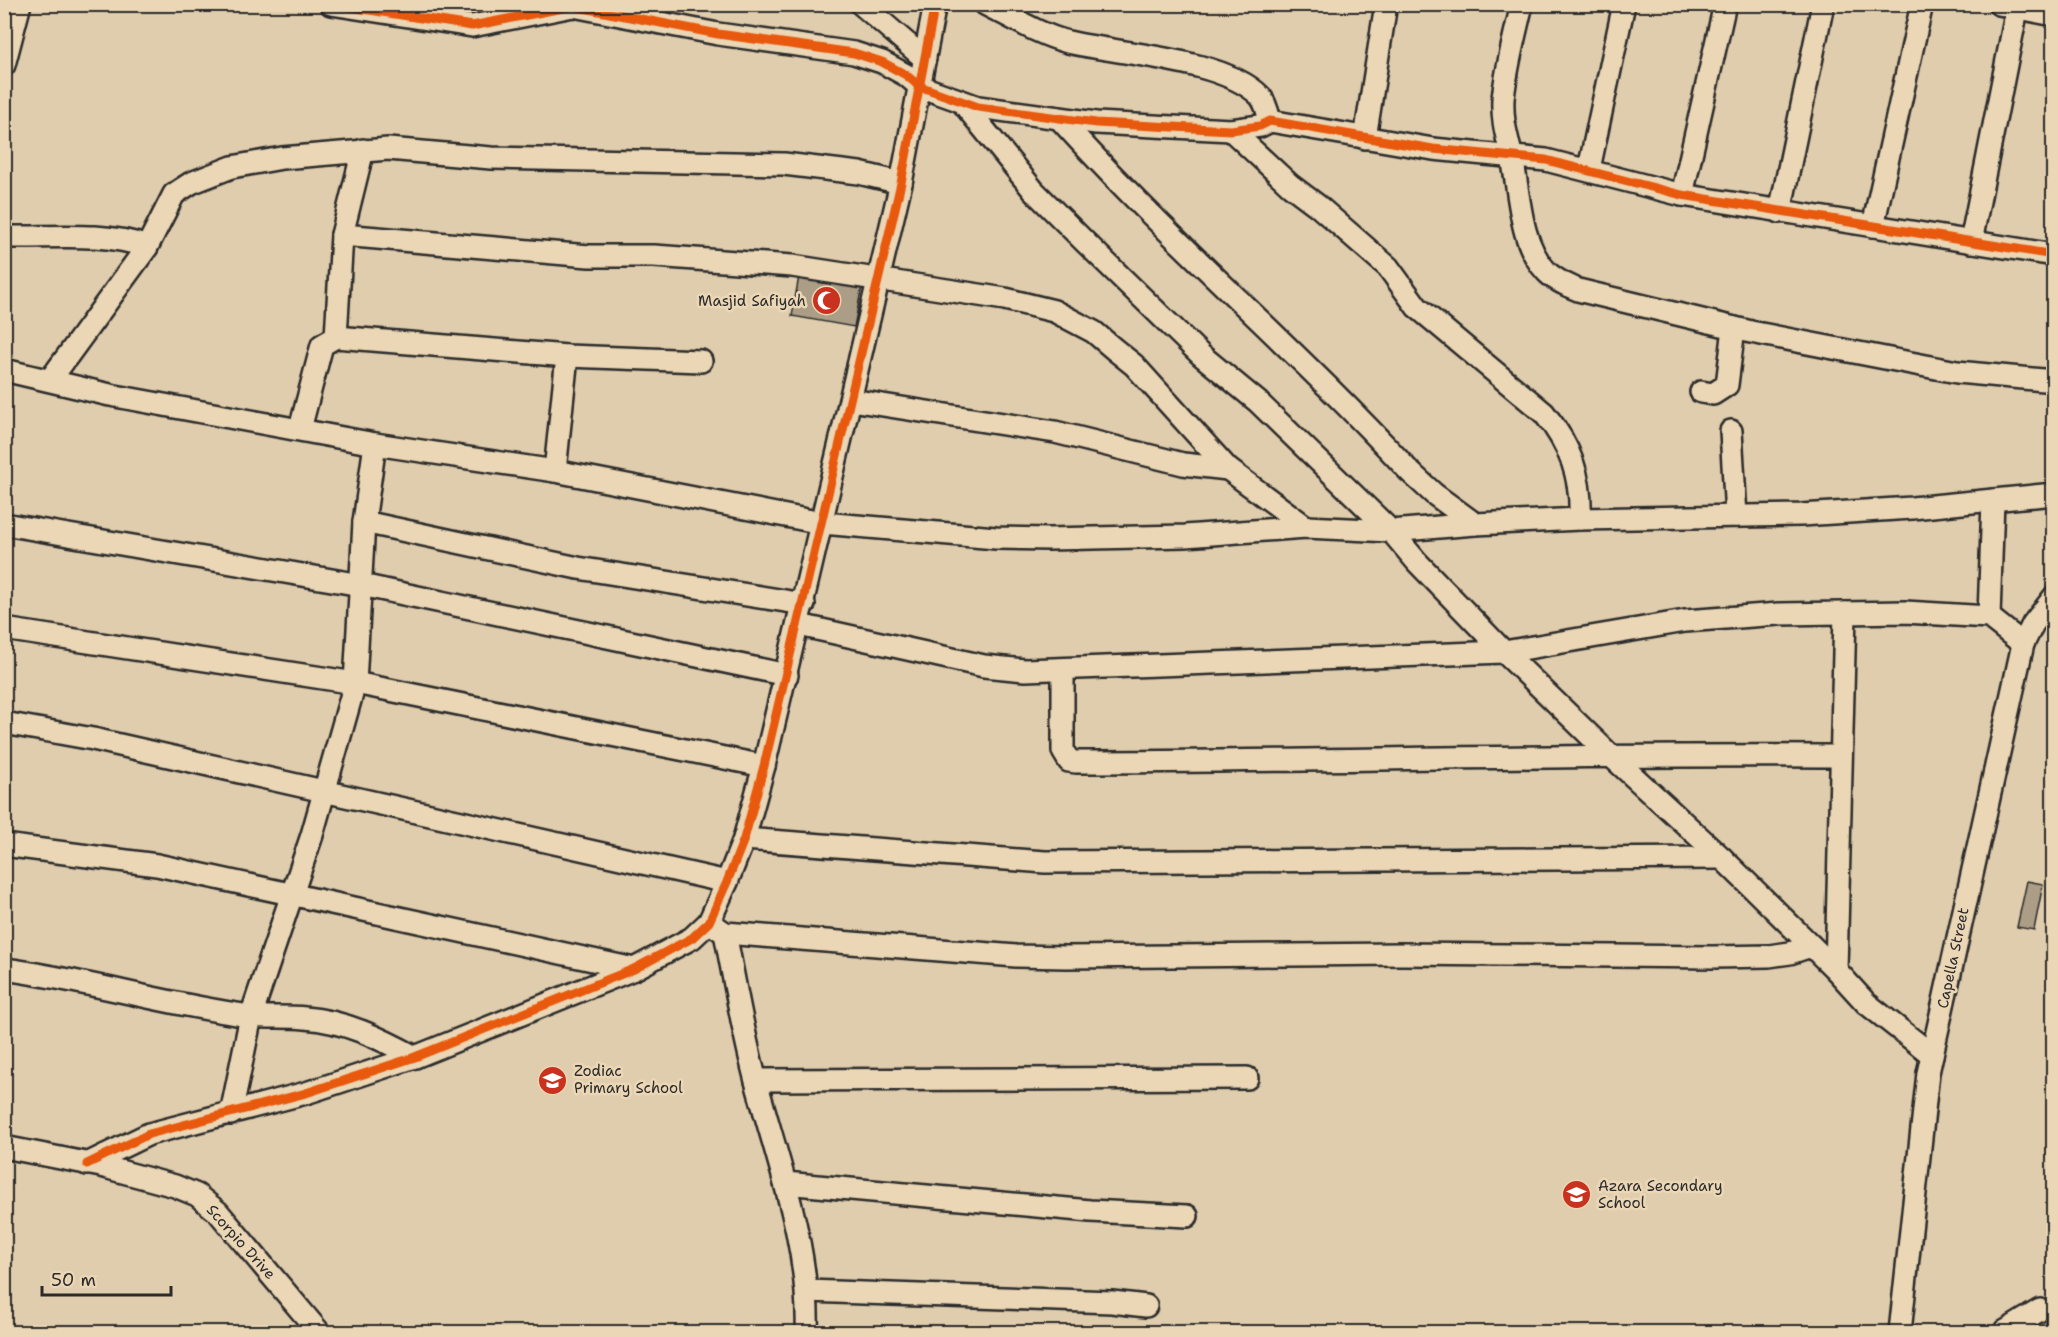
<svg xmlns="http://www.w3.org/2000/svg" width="2058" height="1337" font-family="'Shantell Sans',sans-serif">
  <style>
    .building { fill: #ab9d86; stroke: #2b2b2b; stroke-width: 1.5 }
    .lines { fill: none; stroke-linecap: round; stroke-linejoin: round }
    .minor-casing { stroke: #2b2b2b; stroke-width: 26 }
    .minor { stroke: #ebd7b5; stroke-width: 21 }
    .cycleway-casing { stroke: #ebd7b5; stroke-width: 13 }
    .cycleway { stroke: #e8590c; stroke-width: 9 }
    .labels { text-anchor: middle; stroke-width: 5; stroke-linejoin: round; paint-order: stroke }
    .poi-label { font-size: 15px; fill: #2b2b2b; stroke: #ebd7b5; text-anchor: start }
    .street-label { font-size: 15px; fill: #2b2b2b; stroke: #ebd7b5 }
  </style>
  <rect width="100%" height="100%" fill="#e0cdad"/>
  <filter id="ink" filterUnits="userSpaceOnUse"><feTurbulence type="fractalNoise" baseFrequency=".0167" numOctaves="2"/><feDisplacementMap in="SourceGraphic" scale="12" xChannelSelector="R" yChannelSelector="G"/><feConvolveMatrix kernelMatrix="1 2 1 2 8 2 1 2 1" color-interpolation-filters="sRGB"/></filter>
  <g filter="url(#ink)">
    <g class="building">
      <path d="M 799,276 L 862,286 L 854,327 L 792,316 Z"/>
      <path d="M 2027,881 L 2043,884 L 2034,930 L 2017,927 Z"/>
    </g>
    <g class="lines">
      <defs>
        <g id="minor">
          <path d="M 331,4 L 472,26 L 573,6 L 718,34 L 854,53 L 882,62 L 906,75 L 919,86 L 978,107 L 1096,123 L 1231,130 L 1260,126 L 1270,121 L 1433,149 L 1546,160 L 1682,195 L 2054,255"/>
          <path d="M 861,4 L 925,59"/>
          <path d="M 985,4 C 1013,18 1038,34 1068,42 C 1119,54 1224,59 1260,96 C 1266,103 1268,113 1270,121"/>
          <path d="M 1522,4 C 1515,35 1506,68 1503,99 C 1502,123 1507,136 1512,158 C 1520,194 1519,242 1546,271 C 1554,280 1567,285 1578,290 L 1751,332 L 1859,353 L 1957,372 L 2054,381"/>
          <path d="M 1999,4 L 2054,15"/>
          <path d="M 4,65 L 20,4"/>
          <path d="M 962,102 L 1034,191 L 1084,241 L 1201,355 L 1258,402 L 1391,531 L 1417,562 L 1504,652 L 1609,754 L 1722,858 L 1836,970 L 1866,1003 L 1932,1055"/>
          <path d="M 1059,118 C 1170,242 1297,349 1409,471 L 1434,494 L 1475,524 L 1580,519 L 1801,515 L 1912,508 L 2054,494"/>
          <path d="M 1231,130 L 1290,185 L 1318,206 L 1388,267 L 1417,307 L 1544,413 C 1570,445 1582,477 1580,519"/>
          <path d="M 1365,138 L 1386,4"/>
          <path d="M 1589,169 L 1624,4"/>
          <path d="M 1682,195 L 1725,4"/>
          <path d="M 1780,212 L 1823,4"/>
          <path d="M 1873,226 L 1922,4"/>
          <path d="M 342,235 L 589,256 L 654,256 L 792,266 L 1005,299 L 1054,311 L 1094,332 L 1114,349 L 1134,365 L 1228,469 L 1306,527"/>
          <path d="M 4,237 C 49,238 104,231 147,247"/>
          <path d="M 1971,242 L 2018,4"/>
          <path d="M 336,337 L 342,235 L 363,150"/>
          <path d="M 4,370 L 110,395 L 375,444 L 555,471 L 822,523 L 996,538 L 1048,539 L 1185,536 L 1306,527 L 1391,531 L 1475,524"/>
          <path d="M 50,380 L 147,247 L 174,194 L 191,183 L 232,167 L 282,158 L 388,149 L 491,158 L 784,164 L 859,173 L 901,183"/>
          <path d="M 1701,392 L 1713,394 L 1727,385 L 1734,328"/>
          <path d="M 851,400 L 1055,432 L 1183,464 L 1228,469"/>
          <path d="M 300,429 L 322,345 L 336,337 L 567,356 L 701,361"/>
          <path d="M 1731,431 L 1736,516"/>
          <path d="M 555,471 L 567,356"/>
          <path d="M 364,522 L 578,568 L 804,604"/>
          <path d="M 4,524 L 361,585 L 787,675"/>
          <path d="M 1989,617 L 1993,500"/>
          <path d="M 799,625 L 984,666 L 1025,670 L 1504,652 L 1685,621 L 1779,614 L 1905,612 L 1989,617 L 2023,644"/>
          <path d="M 4,629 L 355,683 L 764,766"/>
          <path d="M 1063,670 L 1063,751 L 1069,761 L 1076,762 C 1331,761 1586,754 1841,756"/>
          <path d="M 4,723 L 93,739 L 727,882"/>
          <path d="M 744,839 L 1045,862 L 1722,858"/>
          <path d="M 4,845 L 157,865 L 634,969"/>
          <path d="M 709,922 L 725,933 L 1016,956 L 1066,957 L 1402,954 L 1713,957 L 1769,956 L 1790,953 L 1811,946"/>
          <path d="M 725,933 C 735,983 743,1033 756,1081 C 778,1163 810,1247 807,1332"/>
          <path d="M 4,969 C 87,980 168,1005 250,1016 C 268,1018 287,1016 305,1018 C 345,1021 380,1038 415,1057"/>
          <path d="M 1836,970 L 1845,613"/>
          <path d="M 756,1080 L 1247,1078"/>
          <path d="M 231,1114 L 251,1016 L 312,835 L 355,683 L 364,522 L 375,444"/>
          <path d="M 4,1147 L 101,1166 L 175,1186 L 197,1195 L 218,1212 L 319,1332"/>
          <path d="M 87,1164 L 149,1134 L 306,1093 L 415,1057 L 634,969 L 692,938 L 709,922 L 727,882 L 744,839 L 764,766 L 901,183 L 935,4"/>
          <path d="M 785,1183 L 1090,1211 L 1187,1216"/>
          <path d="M 807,1291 L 1112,1302 L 1146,1306"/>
          <path d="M 1900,1332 L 1928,1073 L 2023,644 L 2033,624 L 2054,597"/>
          <path d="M 2004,1332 L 2040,1310"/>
        </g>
      </defs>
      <use href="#minor" class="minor-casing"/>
      <use href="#minor" class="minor"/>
      <defs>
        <g id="cycleway">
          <path d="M 331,4 L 472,26 L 573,6 L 718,34 L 854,53 L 882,62 L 906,75 L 919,86 L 978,107 L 1096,123 L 1231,130 L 1260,126 L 1270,121 L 1433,149 L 1546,160 L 1682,195 L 2054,255"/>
          <path d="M 87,1164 L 149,1134 L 306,1093 L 415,1057 L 634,969 L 692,938 L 709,922 L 727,882 L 744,839 L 764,766 L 901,183 L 935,4"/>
        </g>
      </defs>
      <use href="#cycleway" class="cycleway-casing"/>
      <use href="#cycleway" class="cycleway"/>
    </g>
  </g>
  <defs>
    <symbol id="mosque-disc" viewBox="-11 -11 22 22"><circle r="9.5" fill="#c8321e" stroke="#ebd7b5"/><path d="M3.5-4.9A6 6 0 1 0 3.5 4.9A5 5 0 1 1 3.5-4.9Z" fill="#fff"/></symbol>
    <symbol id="school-disc" viewBox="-11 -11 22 22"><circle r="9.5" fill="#c8321e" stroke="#ebd7b5"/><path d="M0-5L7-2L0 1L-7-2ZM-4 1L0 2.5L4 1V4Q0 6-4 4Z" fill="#fff"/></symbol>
  </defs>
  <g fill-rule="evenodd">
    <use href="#mosque-disc" x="810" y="284" width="33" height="33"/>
    <use href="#school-disc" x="536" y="1064" width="33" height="33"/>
    <use href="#school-disc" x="1560" y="1178" width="33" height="33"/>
  </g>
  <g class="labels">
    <g class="poi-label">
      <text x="806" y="306" text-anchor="end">Masjid Safiyah</text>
      <text x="574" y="1076">Zodiac<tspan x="574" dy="17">Primary School</tspan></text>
      <text x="1598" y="1191">Azara Secondary<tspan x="1598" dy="17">School</tspan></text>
    </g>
    <g class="street-label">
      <text transform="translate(1953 958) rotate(-78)" y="5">Capella Street</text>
      <text transform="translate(241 1242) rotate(48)" y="5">Scorpio Drive</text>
    </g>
  </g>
  <rect width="2058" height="1337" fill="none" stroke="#ebd7b5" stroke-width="24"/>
  <rect x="12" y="12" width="2034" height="1313" fill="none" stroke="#2b2b2b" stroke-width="2" filter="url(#ink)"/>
  <path d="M42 1286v9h129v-9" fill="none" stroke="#2b2b2b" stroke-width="3"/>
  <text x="51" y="1286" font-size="18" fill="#2b2b2b" stroke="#ebd7b5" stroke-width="4.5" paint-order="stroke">50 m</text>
</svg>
